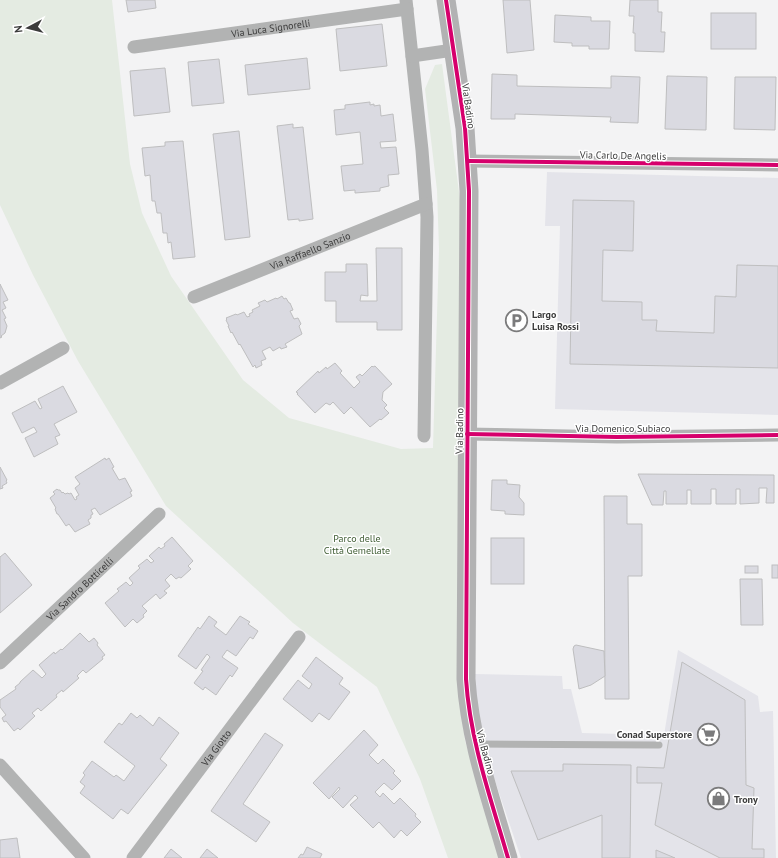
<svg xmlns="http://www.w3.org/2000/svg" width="778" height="858" font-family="'PT Sans',sans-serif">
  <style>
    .built { fill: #e4e4ea }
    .green { fill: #e4ebe2 }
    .building { fill: #dadae1; stroke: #bebebf }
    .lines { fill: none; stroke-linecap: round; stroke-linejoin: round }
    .lane { stroke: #b2b3b3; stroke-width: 7 }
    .street { stroke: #b2b3b3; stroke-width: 13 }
    .secondary { stroke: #b2b2b3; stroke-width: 19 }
    .cycleway-casing { stroke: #fff; stroke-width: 6 }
    .cycleway { stroke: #d6006c; stroke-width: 4 }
    .labels { text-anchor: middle; stroke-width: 3; stroke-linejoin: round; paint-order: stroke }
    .street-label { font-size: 10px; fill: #3b3b3b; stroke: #fff }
    .poi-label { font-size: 10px; font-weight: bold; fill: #3b3b3b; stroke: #fff; text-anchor: start }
    .park-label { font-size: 10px; fill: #3d5b31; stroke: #fff }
  </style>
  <rect width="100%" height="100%" fill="#f3f3f4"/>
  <g class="built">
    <path d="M 547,172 L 778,178 L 778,415 L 555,409 L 560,226 L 545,226 Z"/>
    <path d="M 678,650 L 758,696 L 760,712 L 773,711 L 776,858 L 521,858 L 486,754 L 476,710 L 475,674 L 562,676 L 563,689 L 571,689 L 582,733 L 664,735 Z"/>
  </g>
  <path class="green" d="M 0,0 L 112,0 L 130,164 L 142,213 L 171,276 L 243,380 L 289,418 L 401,449 L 433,448 L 439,249 L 437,190 L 425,89 L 435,65 L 442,64 L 461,207 L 459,689 L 465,741 L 501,858 L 448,858 L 420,779 L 377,687 L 293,623 L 166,506 L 78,361 L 33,275 L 0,205 Z"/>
  <g class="building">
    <path d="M 126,0 L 155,0 L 156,8 L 128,12 Z"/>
    <path d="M 503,0 L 530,0 L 534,50 L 507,53 Z"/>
    <path d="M 630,0 L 658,0 L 658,12 L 662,12 L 661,32 L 665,32 L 664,52 L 635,51 L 635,33 L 633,33 L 634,16 L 629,16 Z"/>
    <rect x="711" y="13" width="45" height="36"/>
    <path d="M 555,15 L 591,17 L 591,21 L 610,21 L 609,49 L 589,49 L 589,46 L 572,46 L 572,43 L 554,42 Z"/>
    <path d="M 382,24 L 387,66 L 340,71 L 336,29 Z"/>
    <path d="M 307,58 L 310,89 L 248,95 L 245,65 Z"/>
    <path d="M 219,59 L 224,103 L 192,106 L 188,62 Z"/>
    <path d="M 165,68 L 170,112 L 134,116 L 130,71 Z"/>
    <path d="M 492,74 L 517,75 L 517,86 L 611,88 L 611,76 L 640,77 L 638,123 L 610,122 L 611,117 L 515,114 L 515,119 L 491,119 Z"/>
    <path d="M 667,76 L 707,77 L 706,130 L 665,129 Z"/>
    <path d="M 735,77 L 776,77 L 775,130 L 734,129 Z"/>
    <path d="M 370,102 L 370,105 L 374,104 L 374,106 L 380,105 L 381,116 L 393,114 L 396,141 L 380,142 L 381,148 L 396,147 L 399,174 L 388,175 L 389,186 L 380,188 L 380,191 L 355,193 L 355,190 L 344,191 L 341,166 L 363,164 L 360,132 L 336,135 L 334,110 L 345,109 L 345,105 Z"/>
    <path d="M 293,124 L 293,128 L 303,127 L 313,219 L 299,221 L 299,219 L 288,220 L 277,126 Z"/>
    <path d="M 239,131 L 250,237 L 225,240 L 213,134 Z"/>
    <path d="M 183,141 L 195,257 L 173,259 L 171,242 L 168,243 L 167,233 L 163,233 L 161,213 L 157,213 L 155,201 L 152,201 L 150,175 L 145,176 L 142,148 L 165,146 L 165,142 Z"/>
    <path d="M 573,200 L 634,201 L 633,251 L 603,250 L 602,301 L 642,302 L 642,320 L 657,320 L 656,331 L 714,333 L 715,296 L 736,297 L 737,265 L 778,266 L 778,368 L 570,364 Z"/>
    <path d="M 376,248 L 402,248 L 402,330 L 377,330 L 377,322 L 336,322 L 336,301 L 325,301 L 325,272 L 346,272 L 346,264 L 367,264 L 368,296 L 361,295 L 360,301 L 377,301 Z"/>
    <path d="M 0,284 L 8,300 L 3,302 L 6,308 L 2,310 L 6,318 L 4,319 L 7,326 L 5,333 L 1,336 L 2,337 L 0,338 Z"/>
    <path d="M 282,296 L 284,299 L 286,298 L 289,303 L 290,303 L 293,310 L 290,311 L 294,319 L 298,318 L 301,324 L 299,326 L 302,334 L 285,344 L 287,347 L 281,349 L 280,347 L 273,351 L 270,347 L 262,351 L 266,359 L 261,361 L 262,365 L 256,368 L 255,365 L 253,367 L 240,344 L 239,345 L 232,332 L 231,333 L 228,326 L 229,326 L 226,320 L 227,319 L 226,318 L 236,314 L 237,315 L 244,312 L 247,317 L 250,316 L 249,314 L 253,312 L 252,310 L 260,306 L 258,303 L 265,300 L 267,302 L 276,298 L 277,299 Z"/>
    <path d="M 335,363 L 342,371 L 340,373 L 354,388 L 360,382 L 356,377 L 360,374 L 362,376 L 372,366 L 373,367 L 375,366 L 392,384 L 383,392 L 382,400 L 387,405 L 384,408 L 389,413 L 381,420 L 380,419 L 370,427 L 351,407 L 344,414 L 333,402 L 330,405 L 326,403 L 315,413 L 297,394 L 298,393 L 296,392 L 318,371 L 319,373 L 326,367 L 327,369 Z"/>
    <path d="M 63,386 L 77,412 L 54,424 L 60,435 L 55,437 L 58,444 L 34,457 L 25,438 L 37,432 L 34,427 L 22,433 L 12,413 L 35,401 L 40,409 L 42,408 L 38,399 Z"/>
    <path d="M 105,458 L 106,460 L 109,458 L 114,467 L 112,468 L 119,480 L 125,478 L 132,491 L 130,492 L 132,496 L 100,515 L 95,508 L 91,510 L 93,514 L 91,515 L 91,518 L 88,520 L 90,524 L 75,532 L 69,524 L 66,526 L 58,514 L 57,514 L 55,509 L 56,508 L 50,498 L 55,494 L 53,492 L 57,489 L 58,490 L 60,490 L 62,493 L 63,492 L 65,494 L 68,493 L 69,494 L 71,493 L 75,500 L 77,499 L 76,497 L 79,495 L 75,488 L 80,484 L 75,477 Z"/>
    <path d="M 0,467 L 7,480 L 6,481 L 7,483 L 2,486 L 3,488 L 0,489 Z"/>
    <path d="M 638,474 L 774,475 L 774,503 L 766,503 L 767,488 L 759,488 L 759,503 L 740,504 L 740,489 L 736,489 L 736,504 L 716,504 L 716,489 L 711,489 L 711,504 L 691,504 L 691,490 L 687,490 L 687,504 L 666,504 L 666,491 L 664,491 L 663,505 L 652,505 Z"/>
    <path d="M 492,480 L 507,480 L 507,484 L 520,485 L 519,497 L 524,503 L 524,515 L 505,514 L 505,511 L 491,510 Z"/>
    <path d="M 604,496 L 627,496 L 627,524 L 642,524 L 642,576 L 628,576 L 629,699 L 605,699 Z"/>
    <path d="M 172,537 L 193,561 L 188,566 L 191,569 L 181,578 L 179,577 L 176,579 L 171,574 L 165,580 L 170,586 L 164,591 L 167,593 L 160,599 L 156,594 L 142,606 L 147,611 L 143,615 L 144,617 L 137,623 L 133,619 L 125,627 L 105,603 L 119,591 L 117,589 L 126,582 L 130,586 L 133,583 L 129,578 L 140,568 L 138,566 L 147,559 L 151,563 L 154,561 L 149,556 L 159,547 L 161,549 L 165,546 L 164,544 Z"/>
    <rect x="491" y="538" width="33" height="46"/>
    <path d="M 5,553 L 32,585 L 0,613 L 0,557 Z"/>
    <rect x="772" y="565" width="6" height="13"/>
    <rect x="745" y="566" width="13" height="7"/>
    <path d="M 740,579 L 762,579 L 763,625 L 741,625 Z"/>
    <path d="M 209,616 L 217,622 L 214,626 L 226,635 L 240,616 L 250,622 L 248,624 L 258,631 L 253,639 L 250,637 L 236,656 L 227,650 L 222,657 L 238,668 L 232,677 L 230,675 L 216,695 L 205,687 L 203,690 L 194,683 L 203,671 L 201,670 L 210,657 L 207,654 L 196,669 L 178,656 L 198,627 L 200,629 Z"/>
    <path d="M 80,633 L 89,642 L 94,638 L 98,643 L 97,645 L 105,655 L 102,657 L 103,659 L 86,673 L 83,670 L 77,676 L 79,678 L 63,692 L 62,690 L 56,695 L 57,697 L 41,711 L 38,708 L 32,713 L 35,716 L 20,730 L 18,728 L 14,731 L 6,721 L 4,722 L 2,718 L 6,715 L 0,707 L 0,700 L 16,689 L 15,687 L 20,683 L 20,682 L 33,670 L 42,678 L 46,674 L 39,665 L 54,652 L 55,654 L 61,649 L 62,650 Z"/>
    <path d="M 576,645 L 604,651 L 605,676 L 591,685 L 579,689 L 573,649 L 574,646 Z"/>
    <path d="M 316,657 L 343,678 L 339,684 L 350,692 L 329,720 L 319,713 L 312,722 L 283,699 L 298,680 L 309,689 L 312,684 L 302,676 Z"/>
    <path d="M 682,662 L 745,700 L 746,785 L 754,788 L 752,849 L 764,849 L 764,858 L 720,858 L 655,825 L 662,783 L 637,783 L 637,767 L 664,768 Z"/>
    <path d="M 131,713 L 137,718 L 140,715 L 153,726 L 159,717 L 179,733 L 160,759 L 167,765 L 128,814 L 121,809 L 113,819 L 80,793 L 85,786 L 80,782 L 85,775 L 83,773 L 92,761 L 114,777 L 116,775 L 124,781 L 135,766 L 104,742 L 119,723 L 122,725 Z"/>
    <path d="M 364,730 L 378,745 L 369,755 L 378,764 L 383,759 L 395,771 L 393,773 L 401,781 L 392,790 L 384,783 L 375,792 L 380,797 L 383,793 L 394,804 L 400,798 L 416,814 L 415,816 L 421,822 L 407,836 L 401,830 L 394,838 L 379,822 L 373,828 L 350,805 L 358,798 L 355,795 L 343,808 L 332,797 L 340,789 L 339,787 L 329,799 L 313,783 Z"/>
    <path d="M 265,733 L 283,745 L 243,804 L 270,822 L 256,842 L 211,811 Z"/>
    <path d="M 563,764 L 631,765 L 630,858 L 602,858 L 602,815 L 538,840 L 511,771 L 563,771 Z"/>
    <path d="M 17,838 L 20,858 L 0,858 L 0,840 Z"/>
    <path d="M 307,847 L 322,854 L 320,858 L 298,858 L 301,854 L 303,855 Z"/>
    <path d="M 171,849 L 182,858 L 164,858 Z"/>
    <path d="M 207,849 L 218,858 L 200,858 Z"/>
    <path d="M 656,850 L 675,858 L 656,858 Z"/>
  </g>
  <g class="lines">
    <path class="lane" d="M 477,744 L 659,745"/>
    <g class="street">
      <path d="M 406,0 L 422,150 L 427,217 L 424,436"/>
      <path id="s1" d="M 134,47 L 407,9"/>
      <path d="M 412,56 L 453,50"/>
      <path d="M 468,161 L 778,165"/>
      <path id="s2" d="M 194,297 L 426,204"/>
      <path d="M 0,383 L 63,348"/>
      <path d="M 467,434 L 617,437 L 778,435"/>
      <path id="s3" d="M 0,663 L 159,514"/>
      <path d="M 0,765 L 84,858"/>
      <path id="s4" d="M 133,858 L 299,637"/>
    </g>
    <path class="secondary" d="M 446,0 L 465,128 L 469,191 L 466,679 C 470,741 491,799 508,858"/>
    <defs>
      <g id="cycleway">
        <path d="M 446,0 L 465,128 L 469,191 L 466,679 C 470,741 491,799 508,858"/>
        <path d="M 468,161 L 778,165"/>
        <path d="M 467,434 L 617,437 L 778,435"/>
      </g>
    </defs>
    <use href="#cycleway" class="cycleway-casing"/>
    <use href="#cycleway" class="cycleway"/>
  </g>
  <defs>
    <symbol id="parking-ring" viewBox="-11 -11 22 22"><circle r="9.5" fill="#fff" stroke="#7b7b7c" stroke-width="1.5"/><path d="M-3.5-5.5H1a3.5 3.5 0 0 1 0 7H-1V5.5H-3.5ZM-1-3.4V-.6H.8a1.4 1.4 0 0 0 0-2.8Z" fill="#7b7b7c"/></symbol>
    <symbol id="supermarket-ring" viewBox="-11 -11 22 22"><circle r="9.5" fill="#fff" stroke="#7b7b7c" stroke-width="1.5"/><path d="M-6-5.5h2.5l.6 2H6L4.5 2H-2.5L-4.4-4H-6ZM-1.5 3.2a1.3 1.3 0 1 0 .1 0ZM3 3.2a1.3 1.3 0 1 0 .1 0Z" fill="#7b7b7c"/></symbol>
    <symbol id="shop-ring" viewBox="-11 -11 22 22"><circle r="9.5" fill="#fff" stroke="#7b7b7c" stroke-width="1.5"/><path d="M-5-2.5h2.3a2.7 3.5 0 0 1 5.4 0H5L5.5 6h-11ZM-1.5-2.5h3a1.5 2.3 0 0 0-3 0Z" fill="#7b7b7c"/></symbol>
  </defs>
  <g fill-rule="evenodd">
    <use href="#parking-ring" x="504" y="308" width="25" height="25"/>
    <use href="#supermarket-ring" x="696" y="722" width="25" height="25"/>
    <use href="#shop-ring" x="706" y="786" width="25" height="25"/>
  </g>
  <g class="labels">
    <g class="street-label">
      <text dy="4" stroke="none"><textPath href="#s1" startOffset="138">Via Luca Signorelli</textPath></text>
      <text transform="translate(469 106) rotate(82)" y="4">Via Badino</text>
      <text transform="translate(623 155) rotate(1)" y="4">Via Carlo De Angelis</text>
      <text dy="4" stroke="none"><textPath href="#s2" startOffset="125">Via Raffaello Sanzio</textPath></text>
      <text x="623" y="432">Via Domenico Subiaco</text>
      <text transform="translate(459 431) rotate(-89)" y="4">Via Badino</text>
      <text dy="4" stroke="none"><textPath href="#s3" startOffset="109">Via Sandro Botticelli</textPath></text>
      <text dy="4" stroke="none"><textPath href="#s4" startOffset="138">Via Giotto</textPath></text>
      <text transform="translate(486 752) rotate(75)" y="4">Via Badino</text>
    </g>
    <g class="poi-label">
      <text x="532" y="318">Largo<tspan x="532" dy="12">Luisa Rossi</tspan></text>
      <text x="692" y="738" text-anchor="end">Conad Superstore</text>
      <text x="734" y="803">Trony</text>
    </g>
    <g class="park-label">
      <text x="357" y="542">Parco delle<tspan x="357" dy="12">Città Gemellate</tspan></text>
    </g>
  </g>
  <g transform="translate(28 28) rotate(263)" stroke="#ffffff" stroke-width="3" paint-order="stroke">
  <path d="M0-3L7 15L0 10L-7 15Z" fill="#3b3b3b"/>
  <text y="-6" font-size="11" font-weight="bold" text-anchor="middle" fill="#3b3b3b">N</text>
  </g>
</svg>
